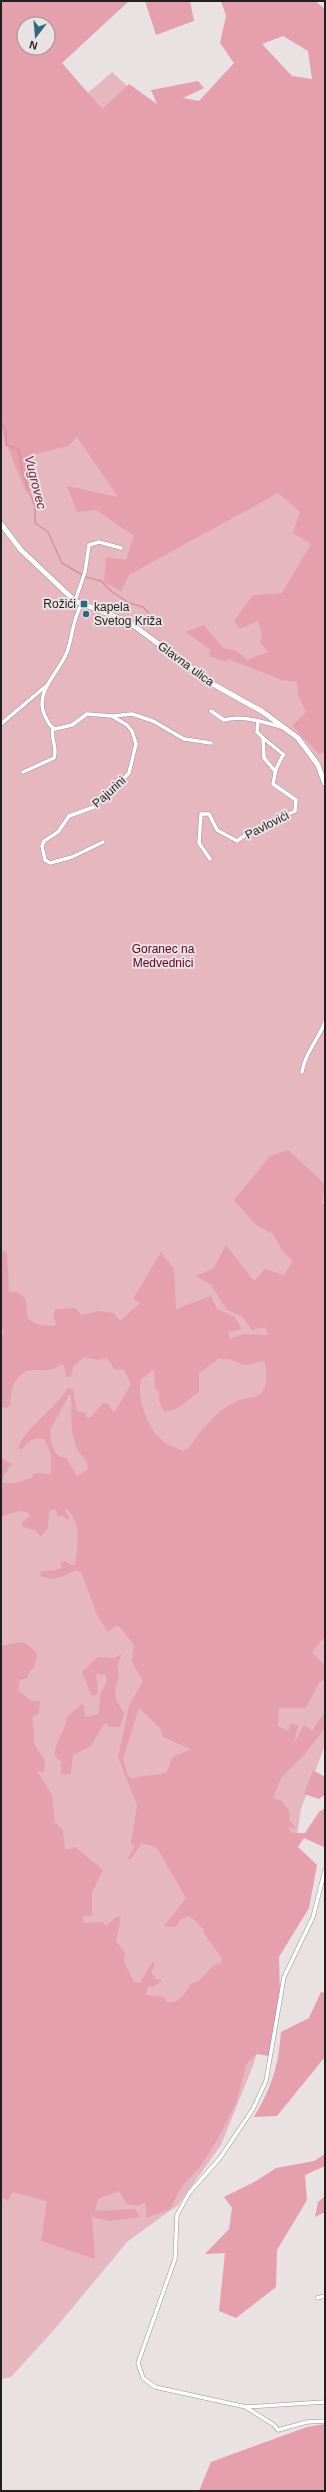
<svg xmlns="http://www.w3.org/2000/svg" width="326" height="2492" font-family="Helvetica,sans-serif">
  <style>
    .green { fill: #e7b7c0 }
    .forest { fill: #e59fad; fill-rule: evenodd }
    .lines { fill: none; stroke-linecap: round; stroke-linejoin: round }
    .stream { stroke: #d6919f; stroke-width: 1.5 }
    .street-casing { stroke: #9a9293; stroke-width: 4.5 }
    .secondary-casing { stroke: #9a9293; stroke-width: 6 }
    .street { stroke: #fff; stroke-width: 3.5 }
    .secondary { stroke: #fff; stroke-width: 5 }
    .poi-dot { fill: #2c6980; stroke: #eae1e2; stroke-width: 1.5 }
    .labels { text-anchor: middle; stroke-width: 4; stroke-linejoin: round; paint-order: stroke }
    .poi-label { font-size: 12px; fill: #221f20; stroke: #eae1e2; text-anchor: end }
    .street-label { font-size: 12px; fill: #221f20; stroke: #eae1e2 }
    .park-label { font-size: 12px; fill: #5a0626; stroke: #eae1e2 }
    .water-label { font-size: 13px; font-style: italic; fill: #79283f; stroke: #eae1e2 }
  </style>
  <rect width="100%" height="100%" fill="#eae1e2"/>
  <path class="green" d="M 112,72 L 178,133 L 325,106 L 325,1745 L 301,1809 L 274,1992 L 254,2063 L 221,2145 L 178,2205 L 128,2241 L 53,2331 L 11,2377 L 1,2379 L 1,168 Z"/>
  <g class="forest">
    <path d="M 1,1 L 129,1 L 62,63 L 102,109 L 129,84 L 157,104 L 151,90 L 198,81 L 204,88 L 183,98 L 199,101 L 234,63 L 220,43 L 226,16 L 221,1 L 315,1 L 325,9 L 325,752 L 319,754 L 292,726 L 306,712 L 298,694 L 297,682 L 282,680 L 228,659 L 227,662 L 209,656 L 211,650 L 185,632 L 204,625 L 223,648 L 237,651 L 247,660 L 268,652 L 260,642 L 262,634 L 258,621 L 240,629 L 234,621 L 253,595 L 282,593 L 311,544 L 293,533 L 300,512 L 278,493 L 129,575 L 121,591 L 104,582 L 106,557 L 126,560 L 134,536 L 96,510 L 77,512 L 67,486 L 118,497 L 77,437 L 68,446 L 32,455 L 27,495 L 1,430 ZM 24,24 L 48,24 L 48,48 L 24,48 ZM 283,36 L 308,51 L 312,79 L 292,76 L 262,44 Z"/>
    <path d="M 145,1 L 190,1 L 194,21 L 156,35 Z"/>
    <path d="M 288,1150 L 325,1184 L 322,1204 L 325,1204 L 325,1636 L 312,1653 L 325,1665 L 325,1678 L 319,1683 L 306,1708 L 279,1708 L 278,1726 L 288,1731 L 291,1724 L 298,1725 L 294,1743 L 304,1725 L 312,1731 L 324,1713 L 325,1706 L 325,1728 L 303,1756 L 281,1778 L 273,1798 L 282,1801 L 290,1812 L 289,1819 L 296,1829 L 288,1827 L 291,1833 L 305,1833 L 319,1812 L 325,1808 L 325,1842 L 324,1847 L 304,1838 L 298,1847 L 317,1865 L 309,1908 L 279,1957 L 280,1994 L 269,2056 L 256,2054 L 246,2065 L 236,2103 L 217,2140 L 200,2167 L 182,2186 L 170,2209 L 147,2218 L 145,2202 L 138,2206 L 127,2204 L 119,2191 L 98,2199 L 95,2211 L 135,2209 L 140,2217 L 111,2221 L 92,2217 L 95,2259 L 41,2241 L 47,2201 L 12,2192 L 8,2201 L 1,2197 L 1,1646 C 21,1643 23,1638 37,1654 L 34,1668 L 30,1671 L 27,1678 L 20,1680 L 18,1690 L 31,1701 L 40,1701 L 39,1713 L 32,1718 C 34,1727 33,1736 35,1744 C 40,1759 49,1753 43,1773 L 37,1771 L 52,1795 L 55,1823 L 63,1830 L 65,1850 L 75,1847 L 103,1870 L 92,1893 L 92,1916 L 83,1916 L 84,1923 L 103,1922 L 106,1926 L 116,1917 L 121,1917 L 116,1941 L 125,1953 L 124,1962 L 134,1982 L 140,1983 L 153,1961 L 155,1966 L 151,1972 L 156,1979 L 161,1979 L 161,1982 L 152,1987 L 148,1986 L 146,1995 L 164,1997 L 167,2002 C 181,2004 185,1992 192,1983 C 205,1982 207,1964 221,1963 L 222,1959 L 204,1933 L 203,1928 L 199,1926 L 195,1920 L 188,1916 L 180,1920 L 176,1927 L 164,1926 L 186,1898 L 157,1848 L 142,1843 L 130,1860 L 128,1858 L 135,1846 L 131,1843 L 137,1805 L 118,1757 L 129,1706 L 143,1681 L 132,1662 L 134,1645 L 119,1626 L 116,1626 L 108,1632 L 98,1617 L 82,1574 L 77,1570 C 65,1575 52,1583 40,1575 L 41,1571 L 57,1570 L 61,1568 L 61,1562 L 65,1561 L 71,1565 L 75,1565 C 78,1544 82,1523 66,1508 L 65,1510 L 70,1518 L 67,1519 L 63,1516 L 57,1516 L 57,1511 L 54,1509 L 49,1512 L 48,1528 L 41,1537 L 35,1530 L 23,1527 L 22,1522 L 30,1516 L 28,1512 L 18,1511 L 1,1517 L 1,1458 L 12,1464 L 4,1475 L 2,1483 L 15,1483 L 32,1478 L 34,1473 L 51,1474 L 51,1454 L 44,1439 C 35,1436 26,1442 22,1450 L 18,1448 C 26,1427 54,1410 68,1388 L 73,1390 L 77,1411 L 85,1413 L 87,1418 L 91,1417 L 103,1403 L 107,1403 L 114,1413 L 131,1384 L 124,1370 L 114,1369 L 107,1358 L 98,1360 L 84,1357 L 73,1367 L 71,1377 L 66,1377 L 64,1366 L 61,1364 C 51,1374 39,1368 27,1371 C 15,1375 9,1392 11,1404 L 7,1408 L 1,1407 L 1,1337 L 4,1332 L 1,1327 L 1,1250 L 7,1253 L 9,1291 L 18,1293 L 25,1298 L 28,1319 C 36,1324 47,1328 56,1325 L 53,1314 L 56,1309 L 75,1308 L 82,1315 L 98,1311 L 114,1313 L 120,1321 L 140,1303 L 133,1299 L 161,1252 L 174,1269 L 176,1309 L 211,1296 L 217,1309 L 234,1316 L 242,1329 L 228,1332 L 230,1339 L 243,1334 L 268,1335 L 265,1327 L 252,1330 L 241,1316 L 227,1310 L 211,1285 L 195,1276 L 213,1269 L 226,1245 L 254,1281 L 265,1269 L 284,1275 L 293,1261 L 283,1252 L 273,1234 L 256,1225 L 234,1200 L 270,1156 ZM 218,1359 L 229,1359 L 245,1365 L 264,1361 C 267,1370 268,1380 264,1389 C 258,1401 247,1396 237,1401 C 218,1409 200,1431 189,1448 L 183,1451 C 173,1447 164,1444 157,1435 C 146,1424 135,1392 142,1378 L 145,1377 L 152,1370 L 154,1371 L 155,1388 L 159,1392 L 159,1401 L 164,1412 L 176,1409 L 199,1392 L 199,1373 ZM 69,1395 L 71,1396 C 72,1412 70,1428 75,1444 C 77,1453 88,1459 88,1469 L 77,1476 L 66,1458 C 52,1457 51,1441 50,1430 ZM 139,1708 L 160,1728 L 163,1737 L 190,1749 L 172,1758 L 167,1772 C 155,1777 143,1774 132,1779 L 127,1774 L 123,1758 Z"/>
    <path d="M 122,1654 L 117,1665 C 119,1679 120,1676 115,1689 L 116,1700 L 124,1713 L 120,1727 L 109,1727 L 107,1724 L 104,1724 L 91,1746 L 73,1755 L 71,1773 L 66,1775 L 61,1774 L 61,1762 L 55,1756 C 54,1741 66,1731 67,1717 L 83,1703 L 85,1717 L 99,1714 L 100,1695 L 107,1681 L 106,1675 L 96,1674 L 98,1692 L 95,1696 L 91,1695 L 82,1672 L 98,1657 L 114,1658 Z"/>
    <path d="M 313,1770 L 325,1777 L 325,1794 L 319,1799 L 304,1794 Z"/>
    <path d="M 321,1992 L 325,1993 L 325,2060 L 324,2058 L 277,2116 L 254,2117 C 272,2086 278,2068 281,2032 L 309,2018 Z"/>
    <path d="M 325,2154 L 325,2166 L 305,2175 L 307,2200 L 277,2250 L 276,2287 L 236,2318 L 219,2311 L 225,2253 L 205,2254 L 229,2229 L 232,2208 L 224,2197 L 256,2181 L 276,2168 L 314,2161 Z"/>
    <path d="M 325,2196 L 325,2212 L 315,2217 L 318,2202 Z"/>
    <path d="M 325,2424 L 325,2491 L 199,2491 L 211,2462 L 307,2427 Z"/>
  </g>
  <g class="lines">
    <path class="stream" d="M 1,422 L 6,430 L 6,445 L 19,449 L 22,471 L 35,507 L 35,523 L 48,532 L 62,563 L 86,577 L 101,581 L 111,591 L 129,603 L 143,607 L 151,616"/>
    <defs>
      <g id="street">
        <path d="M 75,601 L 85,572 L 89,545 L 99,542 L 121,548"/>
        <path d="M 81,605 C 72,622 73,635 67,652 C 59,673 32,693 46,718 C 48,722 50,727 55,729 L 72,725 L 87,714 L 112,716 L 127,725 L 132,731 L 136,744 L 129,773 L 94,807 L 69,816 L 58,832 L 44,841 L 42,846 L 45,860 L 50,863 L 72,857 L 103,842"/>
        <path d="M 211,711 L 224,720 C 242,715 264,722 281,727"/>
        <path d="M 113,716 L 132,714 L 153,721 L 184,739 L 211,743"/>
        <path d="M 258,721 L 257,732 L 263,738 L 264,758 L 275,771"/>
        <path d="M 1,724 L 46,686"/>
        <path d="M 263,738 L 284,755"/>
        <path d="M 23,772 L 54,758 C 58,747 50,739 53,728"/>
        <path d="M 210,859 L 199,843 L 201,814 L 209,814 L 217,830 L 237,841 L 248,833 L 295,811 L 296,800 L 273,784 L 276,769 L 283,755"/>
        <path d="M 302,1072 C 305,1053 318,1040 325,1022"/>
        <path d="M 325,1870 L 313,1917 L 284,1977 L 266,2081 L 253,2109 L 220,2158 L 189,2193 L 177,2215 L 175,2259 L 138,2363 L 143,2378 L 155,2387 L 246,2407 L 325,2402"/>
        <path d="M 317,2298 L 325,2296"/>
        <path d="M 247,2408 L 274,2425 L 278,2430 L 307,2422 L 325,2421"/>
      </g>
      <path id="secondary" d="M 1,524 L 21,550 L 75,601 L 129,622 L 211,683 L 263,712 L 298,738 L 318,765 L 325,784"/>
    </defs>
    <use href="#street" class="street-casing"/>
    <use href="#secondary" class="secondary-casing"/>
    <use href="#street" class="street"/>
    <use href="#secondary" class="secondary"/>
  </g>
  <g class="poi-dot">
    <rect x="80" y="600" width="8" height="8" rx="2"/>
    <circle cx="86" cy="614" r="4"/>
  </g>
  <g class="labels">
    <g class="poi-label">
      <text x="76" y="608">Rožići</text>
      <text x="94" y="611" text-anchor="start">kapela<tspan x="94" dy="14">Svetog Križa</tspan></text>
    </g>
    <g class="street-label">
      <text transform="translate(186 664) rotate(36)" y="4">Glavna ulica</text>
      <text transform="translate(109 792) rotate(-42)" y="4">Pajurini</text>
      <text transform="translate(267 825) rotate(-27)" y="4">Pavlovići</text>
    </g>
    <g class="park-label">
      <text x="163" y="953">Goranec na<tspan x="163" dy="14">Medvednici</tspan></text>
    </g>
    <g class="water-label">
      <text transform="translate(36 482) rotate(76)" y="5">Vugrovec</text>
    </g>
  </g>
  <rect width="326" height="2492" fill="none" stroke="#221f20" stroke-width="4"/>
  <g transform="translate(36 36) rotate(196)"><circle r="19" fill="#eae1e2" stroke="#9a9394"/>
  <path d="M0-3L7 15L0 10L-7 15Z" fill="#2c6980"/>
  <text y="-6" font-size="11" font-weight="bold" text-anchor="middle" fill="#221f20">N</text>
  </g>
</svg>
